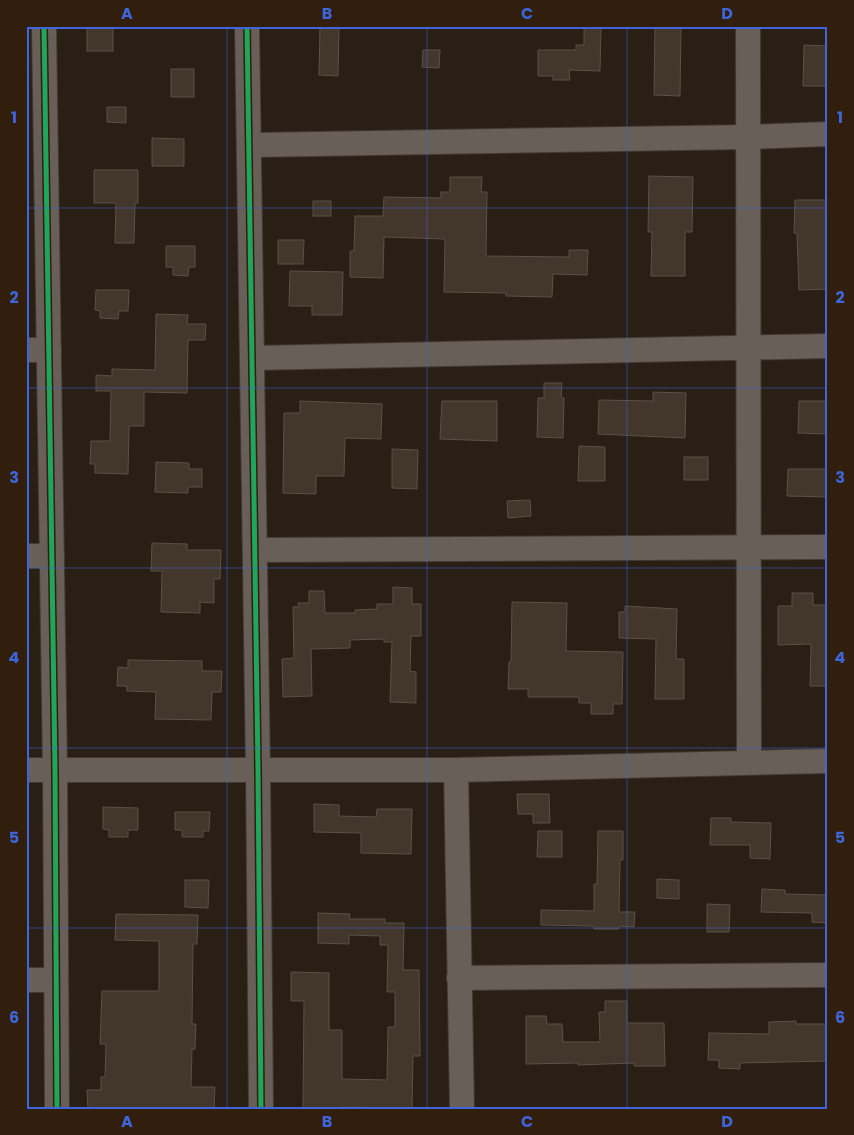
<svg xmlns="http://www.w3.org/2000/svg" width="854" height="1135" font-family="Poppins,sans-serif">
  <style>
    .building { fill: #43362a; stroke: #5b5149 }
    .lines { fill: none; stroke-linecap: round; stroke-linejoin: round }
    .minor-casing { stroke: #433a33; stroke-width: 26 }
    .minor { stroke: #675f58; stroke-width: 24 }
    .cycleway-casing { stroke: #321e0d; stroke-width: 8 }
    .cycleway { stroke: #20a55d; stroke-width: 5 }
    .grid { fill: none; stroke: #3e65d9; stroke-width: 1; stroke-opacity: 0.55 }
    .neatline { fill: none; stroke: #3e65d9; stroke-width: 2 }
    .grid-label { font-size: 16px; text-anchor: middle; font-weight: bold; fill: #3e65d9 }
  </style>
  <rect width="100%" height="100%" fill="#2a1f15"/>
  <g class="building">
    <rect x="87" y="26" width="26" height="25"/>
    <path d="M 320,26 L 339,26 L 338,76 L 319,75 Z"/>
    <path d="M 584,26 L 601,26 L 600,71 L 569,70 L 570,80 L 553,80 L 553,76 L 538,76 L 538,50 L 576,50 L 576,45 L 584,45 Z"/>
    <path d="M 655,26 L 681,26 L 680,96 L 654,95 Z"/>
    <path d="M 804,45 L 828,46 L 828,86 L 803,86 Z"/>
    <path d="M 423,50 L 440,50 L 439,68 L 422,67 Z"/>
    <rect x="171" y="69" width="23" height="28"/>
    <path d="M 107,107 L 126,107 L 126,123 L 107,122 Z"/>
    <path d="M 152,138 L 184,139 L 184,166 L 152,166 Z"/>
    <path d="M 94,170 L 138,170 L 138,203 L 135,203 L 134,243 L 115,243 L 116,203 L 94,203 Z"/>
    <path d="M 649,176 L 693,177 L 692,232 L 685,232 L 685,276 L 651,276 L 652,232 L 648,232 Z"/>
    <path d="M 450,177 L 482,177 L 481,192 L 487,192 L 486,256 L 569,257 L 569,250 L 588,250 L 587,275 L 553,274 L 552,297 L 506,296 L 506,293 L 444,292 L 445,239 L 384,237 L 383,278 L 350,277 L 350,251 L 354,251 L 355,216 L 383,216 L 384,197 L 441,198 L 441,192 L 450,192 Z"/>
    <path d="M 795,200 L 828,200 L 828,289 L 799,290 L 797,233 L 794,233 Z"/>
    <rect x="313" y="201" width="18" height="15"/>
    <path d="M 278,240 L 304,240 L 303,264 L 278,264 Z"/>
    <path d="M 166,246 L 195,246 L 195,267 L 189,267 L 188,276 L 173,275 L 173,267 L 166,267 Z"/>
    <path d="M 290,271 L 343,272 L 342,315 L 312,315 L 312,306 L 289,306 Z"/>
    <path d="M 96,290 L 129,290 L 128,311 L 119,311 L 118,319 L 100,318 L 100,311 L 95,310 Z"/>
    <path d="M 156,314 L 188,315 L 187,324 L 206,324 L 205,340 L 188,340 L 187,393 L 144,392 L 144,426 L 129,426 L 128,474 L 95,473 L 95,464 L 90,464 L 91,441 L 110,441 L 111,391 L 96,391 L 96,375 L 112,376 L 112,369 L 155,370 Z"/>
    <path d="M 544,383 L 562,383 L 561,398 L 564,398 L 563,438 L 537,437 L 538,398 L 544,398 Z"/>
    <path d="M 653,392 L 686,393 L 685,438 L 598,434 L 599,400 L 653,401 Z"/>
    <path d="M 300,401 L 382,404 L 381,439 L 345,438 L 344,476 L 316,476 L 316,494 L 283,493 L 284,413 L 300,413 Z"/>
    <path d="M 442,401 L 497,401 L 497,441 L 440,439 Z"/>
    <path d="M 799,401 L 828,401 L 828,434 L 798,433 Z"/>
    <path d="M 579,446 L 605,447 L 605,481 L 578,481 Z"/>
    <path d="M 392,449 L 418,450 L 417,489 L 392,488 Z"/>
    <rect x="684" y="457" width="24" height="23"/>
    <path d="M 156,462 L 189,463 L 189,469 L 202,469 L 202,487 L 188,487 L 188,493 L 155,492 Z"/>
    <path d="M 788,469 L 828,469 L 828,497 L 787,496 Z"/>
    <path d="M 530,500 L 531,516 L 508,518 L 507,501 Z"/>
    <path d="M 152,543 L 187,544 L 187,550 L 221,550 L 220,579 L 214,579 L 214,603 L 200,602 L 200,613 L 161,612 L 162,571 L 151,571 Z"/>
    <path d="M 393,587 L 412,588 L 412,604 L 421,604 L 421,636 L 411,636 L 410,671 L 416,672 L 416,703 L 390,702 L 392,642 L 384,642 L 384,639 L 350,640 L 350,648 L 311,649 L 312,696 L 283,697 L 282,659 L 294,658 L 293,607 L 299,607 L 298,603 L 309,603 L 309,591 L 324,591 L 325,613 L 355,613 L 355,610 L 377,609 L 377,604 L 393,604 Z"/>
    <path d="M 792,593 L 813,593 L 813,605 L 828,605 L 828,686 L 810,686 L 811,644 L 778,645 L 778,606 L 792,606 Z"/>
    <path d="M 512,602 L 567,603 L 566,651 L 623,652 L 622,704 L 613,704 L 613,714 L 591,714 L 591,703 L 579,703 L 579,697 L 528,697 L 528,689 L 508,689 L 509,662 L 511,662 Z"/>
    <path d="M 625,606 L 677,609 L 676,659 L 684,659 L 684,699 L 655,699 L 656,639 L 619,638 L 619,612 L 625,612 Z"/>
    <path d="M 128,660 L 202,661 L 202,671 L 222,671 L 221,692 L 212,692 L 211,720 L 155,719 L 156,692 L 127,691 L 127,686 L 117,686 L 118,667 L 128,668 Z"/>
    <path d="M 517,794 L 549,794 L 550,823 L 533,823 L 533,814 L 518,814 Z"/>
    <path d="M 314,804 L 339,805 L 339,816 L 376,817 L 377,809 L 412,809 L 411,854 L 361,853 L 361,833 L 314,832 Z"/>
    <path d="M 103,807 L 138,808 L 138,830 L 128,830 L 128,837 L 109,837 L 109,830 L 103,829 Z"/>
    <path d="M 175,812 L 210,812 L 209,831 L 203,831 L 203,837 L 182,837 L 182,830 L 175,830 Z"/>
    <path d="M 711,818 L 731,818 L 731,822 L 771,823 L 770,859 L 750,858 L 750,845 L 710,845 Z"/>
    <path d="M 538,831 L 562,831 L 562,857 L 537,857 Z"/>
    <path d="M 598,831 L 623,831 L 623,860 L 620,860 L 619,912 L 635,912 L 634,927 L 619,926 L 619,929 L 594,929 L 594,926 L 541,925 L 541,910 L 594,911 L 594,884 L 597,884 Z"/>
    <path d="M 657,879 L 679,880 L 679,899 L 657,898 Z"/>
    <path d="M 185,880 L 209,880 L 208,908 L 185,907 Z"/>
    <path d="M 762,889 L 785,890 L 785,894 L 828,895 L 828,923 L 812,922 L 812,913 L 761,912 Z"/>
    <path d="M 707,904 L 730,905 L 729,932 L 707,932 Z"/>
    <path d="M 318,913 L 350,914 L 349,919 L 385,919 L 385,923 L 404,923 L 403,970 L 419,970 L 420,1056 L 413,1056 L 412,1108 L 342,1107 L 342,1109 L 303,1109 L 304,1001 L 291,1001 L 291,972 L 329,973 L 329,1030 L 342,1030 L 342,1079 L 387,1080 L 388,1027 L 395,1027 L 395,992 L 387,992 L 388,945 L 380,945 L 380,936 L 349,935 L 349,944 L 318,943 Z"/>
    <path d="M 116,914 L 198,915 L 197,944 L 193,944 L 192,1024 L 196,1024 L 195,1049 L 192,1049 L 191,1087 L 215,1087 L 214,1109 L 88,1109 L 87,1090 L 101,1090 L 101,1077 L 105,1077 L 106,1044 L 100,1044 L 102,991 L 159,991 L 159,941 L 115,940 Z"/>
    <path d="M 605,1001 L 627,1001 L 627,1023 L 664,1023 L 665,1066 L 634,1066 L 634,1063 L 578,1065 L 578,1063 L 526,1064 L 526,1016 L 546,1016 L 547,1024 L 562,1024 L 563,1042 L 600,1042 L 599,1012 L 605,1012 Z"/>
    <path d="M 796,1021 L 796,1024 L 828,1024 L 828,1061 L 740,1063 L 740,1069 L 719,1068 L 719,1060 L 708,1060 L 709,1033 L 769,1034 L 769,1022 Z"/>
  </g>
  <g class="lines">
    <defs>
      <g id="minor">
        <path d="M 44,26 L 55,771 L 57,1109"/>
        <path d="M 247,26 L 258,769 L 261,1109"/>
        <path d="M 748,26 L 749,762"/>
        <path d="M 249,145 L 748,137 L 828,134"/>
        <path d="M 26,350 L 49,350"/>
        <path d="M 252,358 L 828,346"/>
        <path d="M 255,550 L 828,547"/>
        <path d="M 26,556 L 52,556"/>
        <path d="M 26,770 L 456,770 L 828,761"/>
        <path d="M 456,770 L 462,1109"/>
        <path d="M 459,978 L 828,975"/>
        <path d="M 26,980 L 56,980"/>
      </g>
    </defs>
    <use href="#minor" class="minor-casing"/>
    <use href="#minor" class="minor"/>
    <defs>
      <g id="cycleway">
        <path d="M 44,26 L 55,771 L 57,1109"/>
        <path d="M 247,26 L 258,769 L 261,1109"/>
      </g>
    </defs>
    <use href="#cycleway" class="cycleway-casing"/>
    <use href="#cycleway" class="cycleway"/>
  </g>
  <path class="grid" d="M 227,26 L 227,1109M 427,26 L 427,1109M 627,26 L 627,1109M 26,208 L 828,208M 26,388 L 828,388M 26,568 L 828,568M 26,748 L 828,748M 26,928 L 828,928"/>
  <rect width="854" height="1135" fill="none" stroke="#321e0d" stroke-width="55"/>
  <rect x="28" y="28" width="798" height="1080" class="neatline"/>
  <g class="grid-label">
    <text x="127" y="19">A</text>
    <text x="327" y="19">B</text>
    <text x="527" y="19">C</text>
    <text x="727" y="19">D</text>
    <text x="14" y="123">1</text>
    <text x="840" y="123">1</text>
    <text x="14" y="303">2</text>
    <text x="840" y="303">2</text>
    <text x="14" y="483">3</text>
    <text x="840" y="483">3</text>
    <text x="14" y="663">4</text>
    <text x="840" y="663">4</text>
    <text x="14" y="843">5</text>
    <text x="840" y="843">5</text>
    <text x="14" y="1023">6</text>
    <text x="840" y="1023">6</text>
    <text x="127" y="1127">A</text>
    <text x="327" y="1127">B</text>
    <text x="527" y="1127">C</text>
    <text x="727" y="1127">D</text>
  </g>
</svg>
